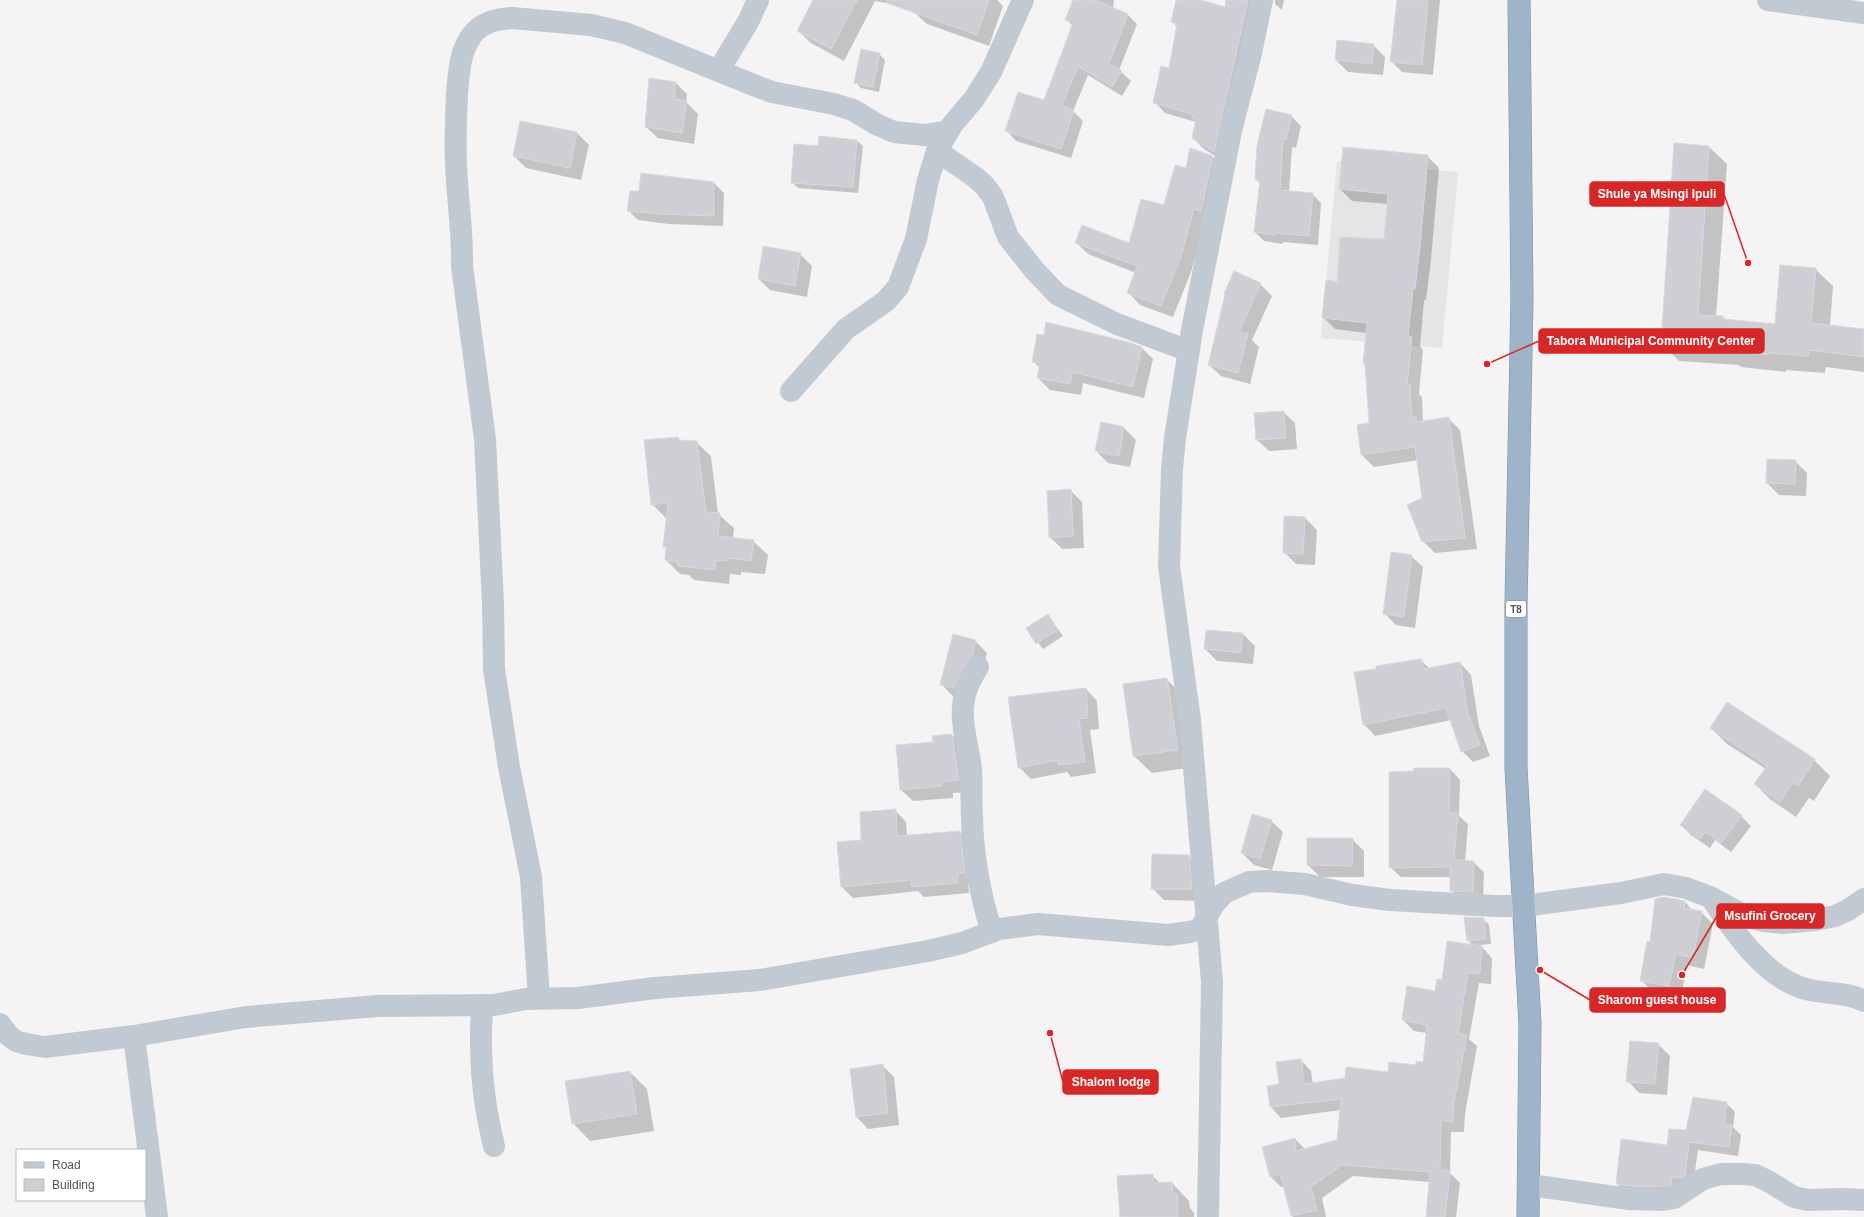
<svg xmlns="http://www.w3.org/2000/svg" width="1864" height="1217" font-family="Arial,sans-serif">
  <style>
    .education { fill: #e6e4e5 }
    .shadow { fill: #0003 }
    .building { fill: #cdcfd5; stroke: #d7d9de }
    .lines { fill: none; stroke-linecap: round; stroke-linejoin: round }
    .trunk-casing { stroke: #7690ad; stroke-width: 23 }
    .minor { stroke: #c1cad2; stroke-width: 22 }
    .trunk { stroke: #9fb4c9; stroke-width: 22 }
    .labels { text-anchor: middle; stroke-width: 4; stroke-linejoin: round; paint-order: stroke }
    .shield { fill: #fff; stroke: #808990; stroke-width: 1 }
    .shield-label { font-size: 10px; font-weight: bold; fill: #4a5661 }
    .leader { fill: none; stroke: #d62828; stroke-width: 1.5 }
    .callout-dot { fill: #d62828; stroke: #fff; stroke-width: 1.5 }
    .callout { fill: #d62828; stroke: #d62828; stroke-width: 1.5 }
    .callout-label { font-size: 12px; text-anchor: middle; font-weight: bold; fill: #fff }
  </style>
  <rect width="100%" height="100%" fill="#f5f3f3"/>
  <path class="education" d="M 1337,161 L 1458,172 L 1442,348 L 1321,338 Z"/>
  <g class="shadow">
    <path d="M 814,0 L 997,0 L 1003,6 L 989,46 L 927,24 L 914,12 L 916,8 L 875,1 L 844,61 L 811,43 L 798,31 Z"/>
    <path d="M 1074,0 L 1114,0 L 1113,9 L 1128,15 L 1137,24 L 1119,70 L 1131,81 L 1122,96 L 1088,75 L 1073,111 L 1083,121 L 1071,158 L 1016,141 L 1007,131 L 1044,102 L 1073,26 L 1067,20 Z"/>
    <path d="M 1177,0 L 1198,0 L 1226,9 L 1227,0 L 1251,0 L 1259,9 L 1225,162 L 1204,149 L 1193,138 L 1196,122 L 1165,113 L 1155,102 L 1169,69 L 1178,27 L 1172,22 Z"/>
    <path d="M 1275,0 L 1284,0 L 1282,10 L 1275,4 Z"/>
    <path d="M 1398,0 L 1440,0 L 1433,75 L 1402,72 L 1391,61 Z"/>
    <path d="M 1373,45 L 1385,57 L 1383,75 L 1348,72 L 1336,60 Z"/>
    <path d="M 879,54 L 885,60 L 879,92 L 861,88 L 856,83 Z"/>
    <path d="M 676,83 L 687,94 L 686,102 L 698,114 L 694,144 L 658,138 L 646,127 Z"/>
    <path d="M 1291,116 L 1301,126 L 1296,148 L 1292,147 L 1289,192 L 1312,194 L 1321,203 L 1318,245 L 1283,242 L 1283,244 L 1264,241 L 1255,232 L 1261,184 L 1256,179 Z"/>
    <path d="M 521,122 L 577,133 L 589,145 L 581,180 L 526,168 L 514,156 Z"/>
    <path d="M 820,137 L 857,141 L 863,146 L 858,193 L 798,188 L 792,182 L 819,147 Z"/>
    <path d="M 1675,144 L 1709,147 L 1727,164 L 1716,317 L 1723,317 L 1726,320 L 1776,325 L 1815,269 L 1833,286 L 1830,326 L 1864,330 L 1864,372 L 1826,367 L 1825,373 L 1786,370 L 1786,372 L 1741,367 L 1739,365 L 1679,361 L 1662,344 Z"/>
    <path d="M 1191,149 L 1213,157 L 1225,168 L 1206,220 L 1191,272 L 1173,317 L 1140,305 L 1129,293 L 1136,273 L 1088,254 L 1076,242 L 1129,244 L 1164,206 L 1187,169 Z"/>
    <path d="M 1427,156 L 1439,168 L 1431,259 L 1426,300 L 1424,300 L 1420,346 L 1423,350 L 1419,394 L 1422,397 L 1423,422 L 1448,418 L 1460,430 L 1477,549 L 1435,553 L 1423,541 L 1424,499 L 1418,460 L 1374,467 L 1362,455 L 1370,424 L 1367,366 L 1364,363 L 1367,333 L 1335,329 L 1323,317 L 1338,283 L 1385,240 L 1388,204 L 1352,201 L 1340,189 Z"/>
    <path d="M 642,174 L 714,183 L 724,193 L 723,226 L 669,224 L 638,220 L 628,210 L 640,192 Z"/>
    <path d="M 800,254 L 812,266 L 807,297 L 770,290 L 759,279 Z"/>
    <path d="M 1260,284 L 1272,296 L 1252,340 L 1259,347 L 1250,384 L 1221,376 L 1209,365 Z"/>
    <path d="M 1142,348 L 1153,359 L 1144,398 L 1083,383 L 1081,395 L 1050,390 L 1038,378 L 1040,368 L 1033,361 Z"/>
    <path d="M 1283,412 L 1295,423 L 1297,449 L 1269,451 L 1257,440 Z"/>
    <path d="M 1102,424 L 1124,428 L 1136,440 L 1130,467 L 1108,463 L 1096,451 Z"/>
    <path d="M 678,438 L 681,441 L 696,442 L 711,456 L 718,514 L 734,528 L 733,539 L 753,541 L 768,555 L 765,574 L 741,572 L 741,575 L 730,574 L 729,584 L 694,580 L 689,575 L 680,574 L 666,560 L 667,549 L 664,546 L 667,519 L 652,504 Z"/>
    <path d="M 1768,460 L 1795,461 L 1807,473 L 1806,496 L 1779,495 L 1767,483 Z"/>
    <path d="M 1070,490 L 1082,502 L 1084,548 L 1062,549 L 1050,537 Z"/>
    <path d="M 1305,518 L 1317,530 L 1315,565 L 1296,564 L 1284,552 Z"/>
    <path d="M 1411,556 L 1423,567 L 1415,628 L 1396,625 L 1384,613 Z"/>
    <path d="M 1048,615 L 1063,636 L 1043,649 L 1027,629 Z"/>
    <path d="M 1243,634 L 1255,646 L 1253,664 L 1217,661 L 1205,649 Z"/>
    <path d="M 975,641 L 987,653 L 983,668 L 966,699 L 953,696 L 941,684 Z"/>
    <path d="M 1421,660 L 1430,669 L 1460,663 L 1471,675 L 1479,726 L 1490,756 L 1473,762 L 1462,751 L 1451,720 L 1375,736 L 1364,724 L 1377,670 Z"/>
    <path d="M 1166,679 L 1184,696 L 1195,767 L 1152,773 L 1134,756 Z"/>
    <path d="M 1086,689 L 1097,701 L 1099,729 L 1090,730 L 1096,773 L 1071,777 L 1067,772 L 1031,779 L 1019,767 Z"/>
    <path d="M 1711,728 L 1814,760 L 1830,776 L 1814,801 L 1809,798 L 1796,817 L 1771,800 L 1755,784 L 1766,769 L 1727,744 Z"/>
    <path d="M 952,735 L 964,747 L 970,792 L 953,793 L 953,798 L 913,801 L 901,790 L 934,743 Z"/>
    <path d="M 1415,769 L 1450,769 L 1460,780 L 1459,816 L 1468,824 L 1465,862 L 1473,862 L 1484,872 L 1483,902 L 1461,901 L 1451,890 L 1451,877 L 1401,877 L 1390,867 Z"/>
    <path d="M 895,810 L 906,822 L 907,836 L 960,832 L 971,843 L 975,884 L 968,884 L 969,893 L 924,897 L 918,891 L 853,898 L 842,887 L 862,841 Z"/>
    <path d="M 1741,816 L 1751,826 L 1731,852 L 1715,840 L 1710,848 L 1691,835 L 1681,825 Z"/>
    <path d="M 1271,821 L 1283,832 L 1272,870 L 1254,865 L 1242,853 Z"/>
    <path d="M 1352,839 L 1364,851 L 1364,877 L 1320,877 L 1308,865 Z"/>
    <path d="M 1188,856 L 1200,868 L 1203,901 L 1164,900 L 1152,888 Z"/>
    <path d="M 1685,902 L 1693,911 L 1701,912 L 1713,924 L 1704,969 L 1687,965 L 1681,997 L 1653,992 L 1641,980 L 1651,943 Z"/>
    <path d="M 1483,919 L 1489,925 L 1491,944 L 1480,945 L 1492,958 L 1491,984 L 1479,983 L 1469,1039 L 1477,1046 L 1465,1114 L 1464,1132 L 1451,1132 L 1450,1173 L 1460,1183 L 1456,1217 L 1427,1217 L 1430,1182 L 1353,1176 L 1322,1198 L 1326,1217 L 1293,1217 L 1284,1187 L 1281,1187 L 1271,1177 L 1295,1139 L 1306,1150 L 1338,1141 L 1341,1110 L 1281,1118 L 1271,1107 L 1280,1085 L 1301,1060 L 1311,1071 L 1313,1084 L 1389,1073 L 1424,1063 L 1427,1033 L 1414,1031 L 1403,1020 L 1436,992 L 1443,981 L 1473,946 L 1468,940 Z"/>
    <path d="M 1658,1044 L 1670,1056 L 1667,1095 L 1639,1093 L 1628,1081 Z"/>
    <path d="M 882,1065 L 894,1077 L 899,1125 L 868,1129 L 857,1117 Z"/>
    <path d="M 630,1072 L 647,1089 L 654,1131 L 590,1141 L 573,1123 Z"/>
    <path d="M 1726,1103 L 1735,1112 L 1733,1127 L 1741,1135 L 1738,1156 L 1698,1150 L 1693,1185 L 1680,1194 L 1626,1193 L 1617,1184 Z"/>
    <path d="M 1152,1175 L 1161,1184 L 1172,1183 L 1189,1201 L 1190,1208 L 1194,1213 L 1194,1217 L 1121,1217 Z"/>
  </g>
  <g class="building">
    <path d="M 813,0 L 857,0 L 831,49 L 797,31 Z"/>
    <path d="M 887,0 L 989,0 L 977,35 L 887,3 Z"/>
    <path d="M 1073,0 L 1095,0 L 1128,14 L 1109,63 L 1122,71 L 1112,87 L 1078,66 L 1062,106 L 1074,110 L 1061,149 L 1005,131 L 1018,92 L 1044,100 L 1073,23 L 1065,20 Z"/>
    <path d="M 1176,0 L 1201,0 L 1225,7 L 1226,0 L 1248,0 L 1214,152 L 1192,138 L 1196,119 L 1192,118 L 1192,114 L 1153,103 L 1161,66 L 1169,68 L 1177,24 L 1171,22 Z"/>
    <path d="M 1397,0 L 1428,0 L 1422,65 L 1390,62 Z"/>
    <path d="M 1337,40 L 1374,44 L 1372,64 L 1335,60 Z"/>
    <path d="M 861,49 L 880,53 L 873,87 L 854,83 Z"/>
    <path d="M 649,78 L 676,82 L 674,99 L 687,101 L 682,133 L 645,127 Z"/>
    <path d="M 1266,109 L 1292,115 L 1286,140 L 1283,139 L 1280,190 L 1313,193 L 1309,236 L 1274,233 L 1274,235 L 1254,232 L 1260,180 L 1255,180 L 1257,146 Z"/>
    <path d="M 520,121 L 577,132 L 570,168 L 513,156 Z"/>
    <path d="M 819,136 L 857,140 L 853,187 L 791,183 L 794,144 L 818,146 Z"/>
    <path d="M 1674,143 L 1709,146 L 1698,315 L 1723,316 L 1723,319 L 1775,324 L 1780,265 L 1816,268 L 1811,323 L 1864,329 L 1864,357 L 1809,350 L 1808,356 L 1769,353 L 1768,355 L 1722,350 L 1722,348 L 1661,344 Z"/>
    <path d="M 1343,147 L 1428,155 L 1420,247 L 1415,289 L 1413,289 L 1408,336 L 1412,337 L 1407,384 L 1410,384 L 1412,417 L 1416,417 L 1416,422 L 1449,417 L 1465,538 L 1422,542 L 1407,505 L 1422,498 L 1415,447 L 1361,455 L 1357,425 L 1369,423 L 1365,363 L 1363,363 L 1367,323 L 1322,318 L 1326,280 L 1337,282 L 1340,237 L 1384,239 L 1388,194 L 1339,189 Z"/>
    <path d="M 1190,148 L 1213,156 L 1201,211 L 1194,209 L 1180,260 L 1161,306 L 1127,293 L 1137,266 L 1075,243 L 1082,225 L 1129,243 L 1141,199 L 1164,205 L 1175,165 L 1186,168 Z"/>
    <path d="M 641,173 L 714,182 L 714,216 L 658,214 L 627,211 L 630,191 L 639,191 Z"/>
    <path d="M 763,246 L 801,253 L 795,286 L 758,279 Z"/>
    <path d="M 1234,271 L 1261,283 L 1239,332 L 1248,334 L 1238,373 L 1208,365 L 1225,295 L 1224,294 Z"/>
    <path d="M 1046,322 L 1128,342 L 1142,347 L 1133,387 L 1072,372 L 1070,384 L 1037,378 L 1040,363 L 1032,362 L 1037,334 L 1044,335 Z"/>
    <path d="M 1284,411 L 1286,438 L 1256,440 L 1254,413 Z"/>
    <path d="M 1101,422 L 1124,427 L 1119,456 L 1095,451 Z"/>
    <path d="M 678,437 L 678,440 L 697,441 L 706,512 L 720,513 L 718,536 L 754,540 L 751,561 L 727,558 L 727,561 L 716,560 L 715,570 L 678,566 L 678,562 L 665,560 L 666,547 L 663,547 L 668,503 L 651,505 L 644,440 Z"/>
    <path d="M 1767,459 L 1796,460 L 1795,484 L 1766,483 Z"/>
    <path d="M 1071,489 L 1073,536 L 1049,538 L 1047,491 Z"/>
    <path d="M 1284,516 L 1305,517 L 1303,554 L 1283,553 Z"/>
    <path d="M 1391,552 L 1412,555 L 1404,617 L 1383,614 Z"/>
    <path d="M 1048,614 L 1058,630 L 1036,644 L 1026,628 Z"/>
    <path d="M 1206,630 L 1243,633 L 1241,653 L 1204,649 Z"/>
    <path d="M 953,634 L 976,640 L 972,656 L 962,670 L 954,688 L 940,685 Z"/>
    <path d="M 1421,659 L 1423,669 L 1460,662 L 1468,714 L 1480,745 L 1461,752 L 1446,708 L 1363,725 L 1354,672 L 1376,669 L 1376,666 Z"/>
    <path d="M 1167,678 L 1178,750 L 1133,756 L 1123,684 Z"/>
    <path d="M 1086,688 L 1088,718 L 1079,719 L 1085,762 L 1058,765 L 1058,760 L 1018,768 L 1008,697 Z"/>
    <path d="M 1727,702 L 1815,759 L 1798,786 L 1793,783 L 1780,802 L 1754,784 L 1767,766 L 1710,728 Z"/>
    <path d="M 952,734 L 959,780 L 942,782 L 942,786 L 900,790 L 896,745 L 933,742 L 932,736 Z"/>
    <path d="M 1414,768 L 1450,768 L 1449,813 L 1458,813 L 1454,860 L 1474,861 L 1473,892 L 1450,891 L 1450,867 L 1389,868 L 1389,772 L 1414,771 Z"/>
    <path d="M 1705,789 L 1742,815 L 1721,843 L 1705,832 L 1700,839 L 1680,825 Z"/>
    <path d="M 896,809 L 897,836 L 960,831 L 965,873 L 958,873 L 958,883 L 912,887 L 911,880 L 841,887 L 837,842 L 861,840 L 860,812 Z"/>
    <path d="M 1252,814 L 1272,820 L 1260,859 L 1241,853 Z"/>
    <path d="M 1307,838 L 1353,838 L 1352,866 L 1307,865 Z"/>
    <path d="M 1152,854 L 1189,855 L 1192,889 L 1151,889 Z"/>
    <path d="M 1664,897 L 1685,901 L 1684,908 L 1702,911 L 1693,958 L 1676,954 L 1669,986 L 1640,981 L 1647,941 L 1650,942 L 1655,899 Z"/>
    <path d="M 1464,917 L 1484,918 L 1486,939 L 1467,941 Z"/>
    <path d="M 1447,941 L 1482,946 L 1480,974 L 1468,973 L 1458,1033 L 1467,1035 L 1454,1103 L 1453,1122 L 1441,1121 L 1440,1170 L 1450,1171 L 1445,1217 L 1426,1217 L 1430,1172 L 1342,1165 L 1311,1187 L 1317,1210 L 1291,1216 L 1280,1174 L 1270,1177 L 1262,1147 L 1295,1138 L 1296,1151 L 1337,1140 L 1341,1099 L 1270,1107 L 1267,1086 L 1279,1084 L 1276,1062 L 1301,1059 L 1304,1084 L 1345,1078 L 1346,1067 L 1388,1072 L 1389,1062 L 1416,1065 L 1416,1061 L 1423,1062 L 1427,1025 L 1402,1020 L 1407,986 L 1435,991 L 1437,979 L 1442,980 Z"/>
    <path d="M 1630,1041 L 1659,1043 L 1655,1084 L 1626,1082 Z"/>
    <path d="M 883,1064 L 888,1113 L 856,1117 L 850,1069 Z"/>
    <path d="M 630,1071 L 637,1114 L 572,1124 L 565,1081 Z"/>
    <path d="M 1693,1097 L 1727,1102 L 1724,1124 L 1732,1125 L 1729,1147 L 1689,1142 L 1685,1176 L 1681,1178 L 1672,1177 L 1671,1185 L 1669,1186 L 1638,1187 L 1616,1184 L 1621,1139 L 1667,1145 L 1669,1129 L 1686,1130 Z"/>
    <path d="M 1153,1174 L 1154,1183 L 1172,1182 L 1173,1194 L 1177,1194 L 1178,1217 L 1120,1217 L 1117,1176 Z"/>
  </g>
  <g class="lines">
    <defs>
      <path id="trunk" d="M 1519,0 L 1522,299 L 1516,605 L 1516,768 L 1530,1024 L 1528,1217"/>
    </defs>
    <use href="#trunk" class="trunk-casing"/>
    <g class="minor">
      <path d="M 1768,0 L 1864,13"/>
      <path d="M 719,70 L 749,20 L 758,0"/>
      <path d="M 937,151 L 975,177 L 985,186 L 993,197 L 1008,237 L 1035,271 L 1058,295 L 1117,324 L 1189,351"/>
      <path d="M 791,391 L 846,329 L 886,301 L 898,287 L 916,239 L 928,180 L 937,151 L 952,125 L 974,99 L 991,72 L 1023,0"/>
      <path d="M 978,667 C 970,680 964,691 963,706 C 961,727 969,749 971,769 C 972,786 971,802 972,818 C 973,857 980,895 992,932"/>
      <path d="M 1712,899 C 1734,932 1768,982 1810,990 C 1828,994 1847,992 1864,1001"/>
      <path d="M 539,998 L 531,877 L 509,767 L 494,669 L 493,603 L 485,439 L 462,266 C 463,232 457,198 456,163 C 455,140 456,117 457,93 C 459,73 459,53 472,35 C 482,22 497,19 512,18 L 591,25 L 625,33 L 756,86 L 772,92 L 834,104 L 853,110 L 876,124 L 894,132 L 925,135 L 948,131"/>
      <path d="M 482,1005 C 479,1056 482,1097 494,1146"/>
      <path d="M 0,1024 L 8,1035 L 16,1041 L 26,1044 L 45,1047 L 134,1036 L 246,1017 L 378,1006 L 494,1005 L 526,999 L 578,998 L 655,988 L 760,980 L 928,951 L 962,943 L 999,929 L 1038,924 L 1168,935 L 1190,932 L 1200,929 L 1214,904 L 1224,893 L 1249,882 L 1267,881 L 1305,884 L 1352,895 L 1390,900 L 1495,906 L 1523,906 L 1621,893 L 1664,884 L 1686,888 L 1710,897 L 1745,916 L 1764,921 L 1783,923 L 1816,920 L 1835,916 L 1848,910 L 1864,899"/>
      <path d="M 134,1036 L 157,1217"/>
      <path d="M 1530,1185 L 1629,1199 L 1663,1200 L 1674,1198 L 1703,1179 L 1721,1174 L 1742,1174 L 1755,1175 L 1768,1181 L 1794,1197 L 1808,1200 L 1843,1199 L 1864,1200"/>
      <path d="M 1208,1217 L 1212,982 L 1190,720 L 1169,566 L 1172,469 L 1175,438 L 1192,330 L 1231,131 L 1251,53 L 1262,0"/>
    </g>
    <use href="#trunk" class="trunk"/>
  </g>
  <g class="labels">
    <rect class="shield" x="1506" y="601" width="20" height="16" rx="3"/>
    <g class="shield-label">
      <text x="1516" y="613">T8</text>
    </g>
  </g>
  <path class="leader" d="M1748 263L1724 194M1487 364L1539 341M1682 975L1717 916M1540 970L1590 1000M1050 1033L1063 1082"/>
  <g class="callout-dot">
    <circle cx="1748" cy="263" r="4"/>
    <circle cx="1487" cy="364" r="4"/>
    <circle cx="1682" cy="975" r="4"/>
    <circle cx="1540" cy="970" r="4"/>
    <circle cx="1050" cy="1033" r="4"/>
  </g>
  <g class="callout">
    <rect x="1590" y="182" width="134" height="24" rx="4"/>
    <rect x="1539" y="329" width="225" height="24" rx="4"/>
    <rect x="1717" y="904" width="107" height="24" rx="4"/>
    <rect x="1590" y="988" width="135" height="24" rx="4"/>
    <rect x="1063" y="1070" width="95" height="24" rx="4"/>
  </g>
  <g class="callout-label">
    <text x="1657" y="198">Shule ya Msingi Ipuli</text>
    <text x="1651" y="345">Tabora Municipal Community Center</text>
    <text x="1770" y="920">Msufini Grocery</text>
    <text x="1657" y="1004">Sharom guest house</text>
    <text x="1111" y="1086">Shalom lodge</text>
  </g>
  <rect x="16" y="1149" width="130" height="52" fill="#ffffff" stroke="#b7bbc0"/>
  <rect x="24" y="1162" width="20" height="6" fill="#c1cad2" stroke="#b7bbc0"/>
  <text x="52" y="1169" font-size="12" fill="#4a5661">Road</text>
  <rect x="24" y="1179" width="20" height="12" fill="#cdcfd5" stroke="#b7bbc0"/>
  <text x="52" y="1189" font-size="12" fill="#4a5661">Building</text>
</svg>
